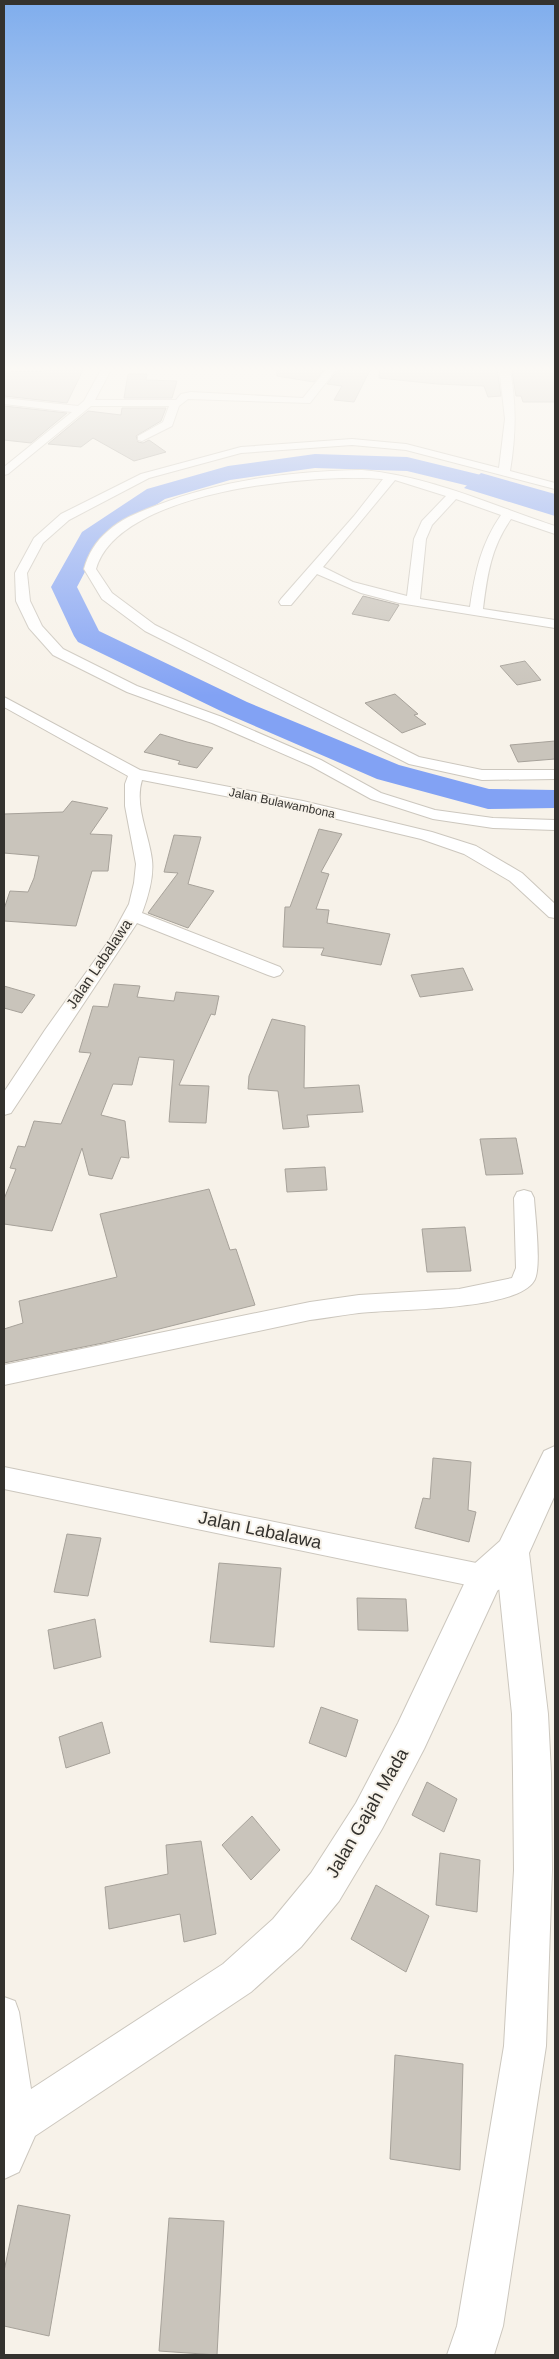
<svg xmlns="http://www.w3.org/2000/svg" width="559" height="2359" font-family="Arial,sans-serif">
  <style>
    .water { fill: #82a2f4 }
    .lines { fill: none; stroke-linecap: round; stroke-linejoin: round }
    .river { fill: #82a2f4; fill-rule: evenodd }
    .building { fill: #c9c4bb; stroke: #a7a29a }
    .minor-casing { stroke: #ccc7be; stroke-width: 2 }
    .secondary-casing { stroke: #ccc7be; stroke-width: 2 }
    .minor { fill: #fff; fill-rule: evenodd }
    .secondary { fill: #fff; fill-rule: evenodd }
    .labels { text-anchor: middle; stroke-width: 4; stroke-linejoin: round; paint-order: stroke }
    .far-street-label { font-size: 12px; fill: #34322e; stroke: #f7f2e9 }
    .street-label { font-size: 15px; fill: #34322e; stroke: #f7f2e9 }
    .near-street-label { font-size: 18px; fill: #34322e; stroke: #f7f2e9 }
  </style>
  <rect width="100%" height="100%" fill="#f7f2e9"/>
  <path class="water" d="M 481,473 L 555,494 L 555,516 L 464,488 Z"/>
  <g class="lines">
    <path class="river" d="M 315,454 L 407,457 L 481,475 L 485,480 L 481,485 L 473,487 L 407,471 L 315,468 L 230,480 L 165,499 L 101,541 L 77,587 L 99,631 L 247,702 L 399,765 L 489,789 L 555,790 L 555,808 L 488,809 L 377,779 L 227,714 L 78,642 L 74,636 L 51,587 L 82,532 L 147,489 L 228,466 Z"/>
  </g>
  <g class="building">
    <path d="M 47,366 L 85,366 L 67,403 L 4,396 L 4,372 L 44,371 Z"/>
    <path d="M 277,366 L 327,366 L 314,382 L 277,376 Z"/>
    <path d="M 341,366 L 372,366 L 354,402 L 334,400 L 342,386 L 327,384 Z"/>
    <path d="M 380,366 L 497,368 L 501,396 L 488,397 L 484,386 L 437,384 L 379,378 Z"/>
    <path d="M 511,366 L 555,366 L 555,402 L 523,402 L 521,396 L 516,396 Z"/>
    <path d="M 128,374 L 147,374 L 146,380 L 177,381 L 172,398 L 124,398 Z"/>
    <path d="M 4,406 L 67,413 L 31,443 L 4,440 Z"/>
    <path d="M 122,408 L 166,408 L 161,421 L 136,436 L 138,442 L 143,443 L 149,440 L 166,452 L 134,461 L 93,438 L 81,447 L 48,444 L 88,411 L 121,415 Z"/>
    <path d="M 363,596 L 399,605 L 389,621 L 352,614 Z"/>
    <path d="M 525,661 L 541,680 L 517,685 L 500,666 Z"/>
    <path d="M 395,694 L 418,714 L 414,715 L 426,724 L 402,733 L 365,703 Z"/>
    <path d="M 160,734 L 187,742 L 213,748 L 197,768 L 178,764 L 180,761 L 144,752 Z"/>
    <path d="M 555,741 L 555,759 L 518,762 L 510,745 Z"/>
    <path d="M 72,801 L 108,808 L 90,834 L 112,835 L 108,871 L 92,871 L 76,926 L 4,921 L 4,909 L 10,891 L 28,892 L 34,878 L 39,856 L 4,853 L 4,814 L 63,812 Z"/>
    <path d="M 319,829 L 342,834 L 321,872 L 329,874 L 316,909 L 329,910 L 327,923 L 390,934 L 381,965 L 321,955 L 324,948 L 283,947 L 285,907 L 290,907 Z"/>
    <path d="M 174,835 L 201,837 L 188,884 L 214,891 L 188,928 L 148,913 L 178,873 L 164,872 Z"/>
    <path d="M 463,968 L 473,990 L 420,997 L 411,975 Z"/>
    <path d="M 114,984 L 140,986 L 137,997 L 174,1001 L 176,992 L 219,996 L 215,1015 L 211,1014 L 179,1085 L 209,1086 L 206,1123 L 169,1122 L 174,1060 L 139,1057 L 132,1085 L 113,1084 L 101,1115 L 125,1121 L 129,1158 L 121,1157 L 112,1179 L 89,1175 L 82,1148 L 52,1231 L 4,1224 L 4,1199 L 16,1169 L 10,1168 L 18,1146 L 25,1147 L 34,1121 L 61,1124 L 91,1053 L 79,1052 L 93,1006 L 108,1007 Z"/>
    <path d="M 4,986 L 35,995 L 22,1013 L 4,1008 Z"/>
    <path d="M 272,1019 L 305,1026 L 304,1088 L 359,1085 L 363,1112 L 307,1115 L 309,1127 L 283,1129 L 278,1091 L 248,1089 L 249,1076 Z"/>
    <path d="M 516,1138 L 523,1174 L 486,1175 L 480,1139 Z"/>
    <path d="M 325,1167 L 327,1190 L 287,1192 L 285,1169 Z"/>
    <path d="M 209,1189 L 230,1250 L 236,1249 L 255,1305 L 103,1343 L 4,1363 L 4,1329 L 23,1323 L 19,1301 L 117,1277 L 100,1214 Z"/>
    <path d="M 465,1227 L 471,1271 L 427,1272 L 422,1229 Z"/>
    <path d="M 433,1458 L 471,1462 L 468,1510 L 476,1512 L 469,1542 L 415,1528 L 423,1498 L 430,1499 Z"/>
    <path d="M 67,1534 L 101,1538 L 88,1596 L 54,1592 Z"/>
    <path d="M 219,1563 L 281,1568 L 274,1647 L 210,1642 Z"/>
    <path d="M 357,1598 L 406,1599 L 408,1631 L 358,1630 Z"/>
    <path d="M 95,1619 L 101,1657 L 54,1669 L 48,1630 Z"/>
    <path d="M 321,1707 L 358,1720 L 346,1757 L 309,1743 Z"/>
    <path d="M 102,1722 L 110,1753 L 66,1768 L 59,1737 Z"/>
    <path d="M 427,1782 L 457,1799 L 444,1832 L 412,1815 Z"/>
    <path d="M 252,1816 L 280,1850 L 251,1880 L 222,1845 Z"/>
    <path d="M 201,1841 L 216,1934 L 184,1942 L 180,1914 L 109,1929 L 105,1887 L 168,1874 L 166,1845 Z"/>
    <path d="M 440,1853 L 480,1860 L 477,1912 L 436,1905 Z"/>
    <path d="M 376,1885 L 429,1916 L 406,1972 L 351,1939 Z"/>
    <path d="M 395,2055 L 463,2064 L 460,2170 L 390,2159 Z"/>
    <path d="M 18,2205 L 70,2215 L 49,2336 L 4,2326 L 4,2271 Z"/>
    <path d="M 169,2218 L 224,2221 L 217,2355 L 159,2351 Z"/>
  </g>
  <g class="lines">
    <defs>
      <g id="minor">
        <path d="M 103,366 L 113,366 L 95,400 L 176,400 L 181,394 L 191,392 L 303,398 L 329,366 L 339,366 L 310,403 L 188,399 L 179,406 L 172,426 L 142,441 L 138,440 L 138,436 L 163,422 L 169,406 L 91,406 L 8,474 L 4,475 L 4,467 L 72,412 L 4,404 L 4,398 L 78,406 L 84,401 Z"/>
        <path d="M 499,366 L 509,366 C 517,402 516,435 510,471 L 555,483 L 555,489 L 406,450 L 352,445 L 241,453 L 149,478 L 69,520 L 43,543 L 27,573 L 30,601 L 42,626 L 63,649 L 137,686 L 222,717 L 321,760 L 381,793 L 435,810 L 493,818 L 555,820 L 555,830 L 493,828 L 433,819 L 371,799 L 311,766 L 212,723 L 127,692 L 53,655 L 29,628 L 16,601 L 15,573 L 34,538 L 61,514 L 141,474 L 241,447 L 352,439 L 406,444 L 499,468 L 505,419 Z"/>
        <path d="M 362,470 C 430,476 491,505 555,526 L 555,534 L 511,519 C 491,547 487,576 483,609 L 555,620 L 555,628 L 399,603 L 361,593 L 317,574 L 291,605 L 281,605 L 279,602 L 281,599 L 354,516 L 383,479 C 315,473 118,490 96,569 L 112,593 L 155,625 L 419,757 L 482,770 L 555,770 L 555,779 L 482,780 L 409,764 L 145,631 L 102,599 L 84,569 C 88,554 96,541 108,531 C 121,519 139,512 155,506 C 220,480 292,471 362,470 ZM 395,480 L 446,496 L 422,521 L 414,539 L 407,596 L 353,582 L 323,567 ZM 456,499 L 501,515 C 481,544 475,572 470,607 L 420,599 L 426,539 L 432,525 Z"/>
        <path d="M 4,697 L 140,770 L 303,801 L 432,832 L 476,846 L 522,873 L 555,904 L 555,918 L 549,917 L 510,881 L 464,854 L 421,839 L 303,811 L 142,780 C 134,806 149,834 152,860 C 154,877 148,897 142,913 L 280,967 L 283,971 L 280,975 L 274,977 L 268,975 L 137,923 L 11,1113 L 4,1115 L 4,1092 L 45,1030 L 110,939 L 129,904 L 134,883 L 136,864 L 125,806 L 125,784 L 128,776 L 4,707 Z"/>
        <path d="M 524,1190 L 531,1192 L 534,1198 C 535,1215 542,1269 534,1281 C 516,1311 394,1309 359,1313 C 343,1315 326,1318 310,1320 L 4,1385 L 4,1365 L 310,1302 L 359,1295 L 459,1289 L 512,1278 L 516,1268 L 514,1198 L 517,1192 Z"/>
        <path d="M 4,1467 L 496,1567 L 505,1571 L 508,1579 L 505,1587 L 496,1591 L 4,1489 Z"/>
        <path d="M 4,1997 L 15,2001 L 19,2012 L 36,2121 L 31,2132 L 20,2137 L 9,2132 L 4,2117 Z"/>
      </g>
      <path id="secondary" d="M 555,1446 L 555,1495 L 529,1553 L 548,1714 L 551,1773 L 552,1870 L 546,2046 L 503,2326 L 494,2355 L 447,2355 L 457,2326 L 504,2046 L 514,1870 L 513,1773 L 512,1714 L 499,1587 L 424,1749 L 382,1829 L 339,1901 L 301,1947 L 251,1992 L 35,2136 L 19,2172 L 4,2179 L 5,2106 L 223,1964 L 273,1919 L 311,1873 L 356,1803 L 398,1723 L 473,1565 L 500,1541 L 544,1451 Z"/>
    </defs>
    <use href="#minor" class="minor-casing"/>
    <use href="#secondary" class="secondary-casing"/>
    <use href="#minor" class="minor"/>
    <use href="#secondary" class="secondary"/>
  </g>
  <linearGradient id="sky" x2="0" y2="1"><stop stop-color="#7faded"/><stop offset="0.53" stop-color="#fbf9f5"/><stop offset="1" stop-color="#fbf9f5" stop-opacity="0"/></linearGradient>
  <rect width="559" height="696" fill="url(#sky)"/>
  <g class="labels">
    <g class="far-street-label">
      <text transform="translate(282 803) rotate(12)" y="4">Jalan Bulawambona</text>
    </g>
    <g class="street-label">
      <text transform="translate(99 964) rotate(-56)" y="5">Jalan Labalawa</text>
    </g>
    <g class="near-street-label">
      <text transform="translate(260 1530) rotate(12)" y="6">Jalan Labalawa</text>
      <text transform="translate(367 1813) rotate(-60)" y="6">Jalan Gajah Mada</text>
    </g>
  </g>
  <rect width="559" height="2359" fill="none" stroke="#34322e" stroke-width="10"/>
</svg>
